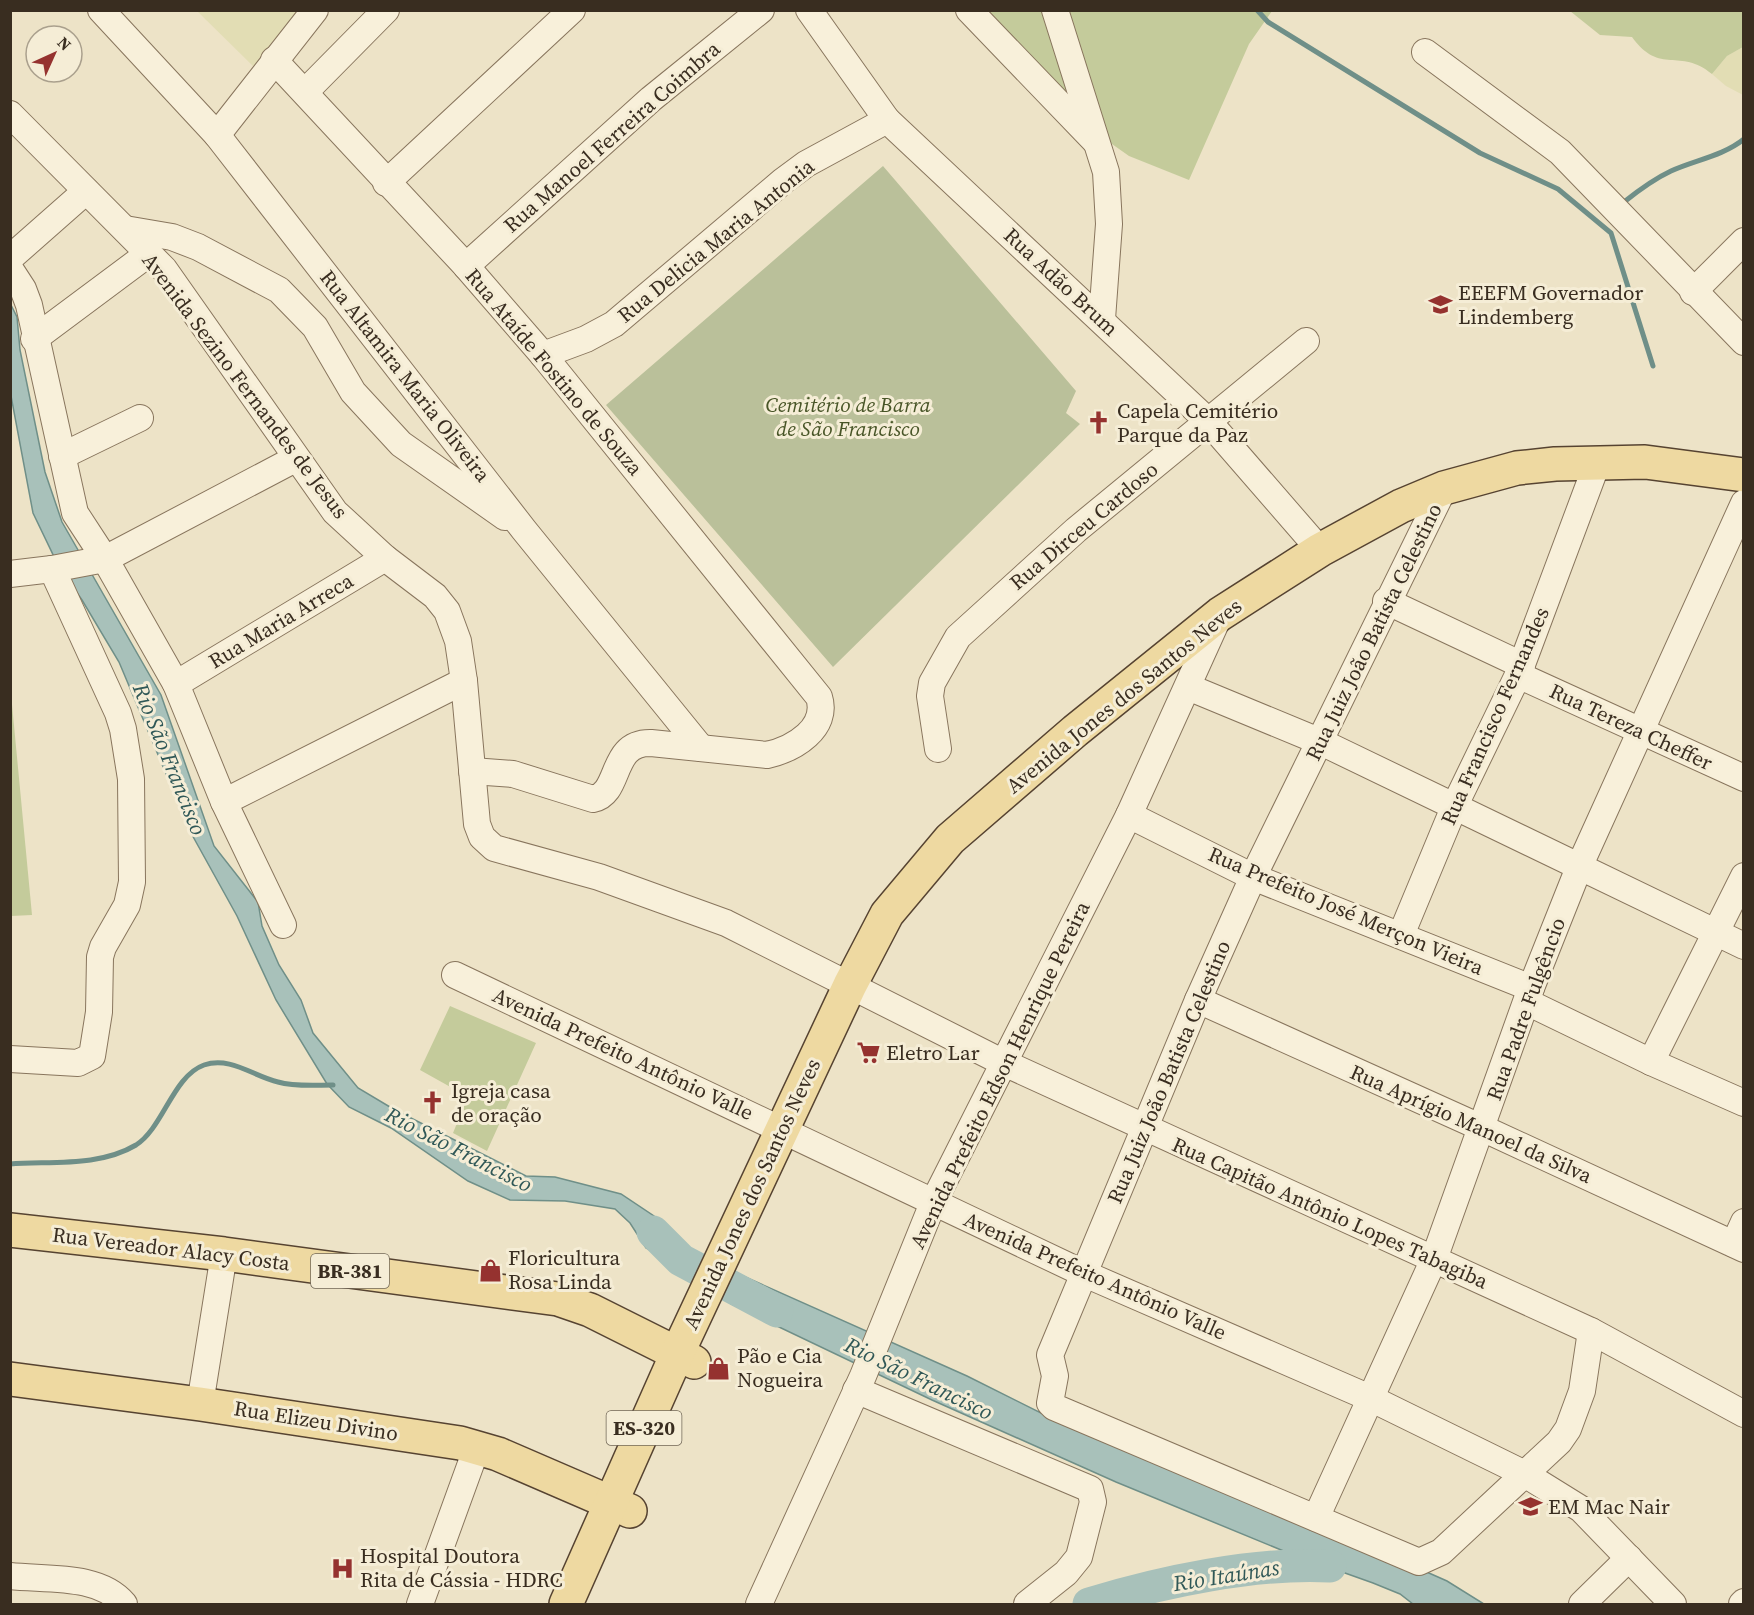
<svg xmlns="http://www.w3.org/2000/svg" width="1754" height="1615" font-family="'Source Serif 4',serif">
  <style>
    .farmland { fill: #e2ddb4 }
    .green { fill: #c4cb9b }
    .cemetery { fill: #bac09a }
    .water { fill: #a8c1ba; stroke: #6f8f88; stroke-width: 1.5 }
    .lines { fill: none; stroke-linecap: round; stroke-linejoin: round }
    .stream { stroke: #6f8f88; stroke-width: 5 }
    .river { stroke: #a8c1ba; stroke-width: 33 }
    .minor-casing { stroke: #88755d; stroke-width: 28 }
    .major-casing { stroke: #564331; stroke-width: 36 }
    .minor { stroke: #f8f0da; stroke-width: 26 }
    .major { stroke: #eed9a1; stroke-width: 33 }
    .labels { text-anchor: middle; stroke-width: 6; stroke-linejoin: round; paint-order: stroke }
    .shield { fill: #f5edd6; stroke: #716757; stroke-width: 1.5 }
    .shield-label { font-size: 20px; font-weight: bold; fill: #392d20 }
    .street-label { font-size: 21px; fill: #392d20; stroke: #f5edd6 }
    .poi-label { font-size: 21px; fill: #392d20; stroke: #f5edd6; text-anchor: start }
    .park-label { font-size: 21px; font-style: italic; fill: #485527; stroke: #f5edd6 }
    .water-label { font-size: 22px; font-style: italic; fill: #305857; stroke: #f5edd6 }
  </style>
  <rect width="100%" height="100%" fill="#ede3c7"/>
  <g class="farmland">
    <path d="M 197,11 L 308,11 L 260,73 Z"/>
    <path d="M 1743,47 L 1743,95 L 1726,86 L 1712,74 L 1727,56 Z"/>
  </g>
  <g class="green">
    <path d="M 979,11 L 1272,11 L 1249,44 L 1189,180 L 1129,156 L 1095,132 Z"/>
    <path d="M 1570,11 L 1743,11 L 1743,47 L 1727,56 L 1712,74 C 1680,47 1660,76 1632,37 L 1600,35 Z"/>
    <path d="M 11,694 L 32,915 L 11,916 Z"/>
    <path d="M 450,1006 L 536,1043 L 487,1151 L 453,1133 L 466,1101 L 463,1094 L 420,1070 Z"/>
  </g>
  <path class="cemetery" d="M 883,166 L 1076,391 L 1066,413 L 1080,424 L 833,667 L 606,405 Z"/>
  <g class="water">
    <path d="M 10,303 L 17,317 L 20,350 L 45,472 L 62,522 L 161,695 L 214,846 L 258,902 L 262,926 L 279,965 L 301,1000 L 313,1033 L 358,1088 L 395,1110 L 526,1176 L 555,1177 L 621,1194 L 654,1216 L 663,1237 L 691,1250 L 683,1267 L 646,1248 L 630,1223 L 615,1209 L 565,1201 L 510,1200 L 468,1181 L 391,1128 L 349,1107 L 327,1084 L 276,1000 L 237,916 L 191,833 L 119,662 L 82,600 L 59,567 L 33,513 L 11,396 Z"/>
    <path d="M 743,1276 L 967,1376 L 1073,1429 L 1395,1558 L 1447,1581 L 1484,1604 L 1413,1604 L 1400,1594 L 1373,1583 L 1286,1552 L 1116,1482 L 932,1400 L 731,1304 Z"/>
  </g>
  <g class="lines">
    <g class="stream">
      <path d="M 1257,10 L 1268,22 L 1480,153 L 1558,189 L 1611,233 L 1653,366"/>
      <path d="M 1624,202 C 1639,190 1654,179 1671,171 C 1695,160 1723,156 1744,139"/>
      <path d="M 10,1164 C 52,1161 99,1167 136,1145 C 163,1128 173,1076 204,1065 C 230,1056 253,1076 278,1082 C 295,1087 316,1085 333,1085"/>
    </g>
    <g class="river">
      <path d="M 653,1232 L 681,1260 L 777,1311"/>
      <path d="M 1089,1604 C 1161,1582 1255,1562 1330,1566"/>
    </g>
    <defs>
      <g id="minor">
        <path d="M 101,10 L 217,135 L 524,530 L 701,748"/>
        <path d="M 809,10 L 887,120 L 1208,421 L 1320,550"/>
        <path d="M 969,10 L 1094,140"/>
        <path d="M 1055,10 L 1106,172 L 1109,224 L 1102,319"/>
        <path d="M 1425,52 L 1560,152 L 1744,342"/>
        <path d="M 274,60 L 466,266 L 543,355 L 819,697 C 829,728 794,749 767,755 L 651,743 C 609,742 622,793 593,799 L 513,774 L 472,771"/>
        <path d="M 305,92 L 386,10"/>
        <path d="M 10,114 L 164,269 L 335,512 L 385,558 L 435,596 L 447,611 L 458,641 L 464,681 L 477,824 L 482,837 L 494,848 L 599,877 L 726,923 L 1002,1062 L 1591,1331 L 1744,1414"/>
        <path d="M 217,135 L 315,10"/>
        <path d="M 386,183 L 572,10"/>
        <path d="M 125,229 L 172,237 L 198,247 L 279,290 L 315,327 L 353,392 L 401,444 L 505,517"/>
        <path d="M 10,258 L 86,191"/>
        <path d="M 466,266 L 651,99 L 761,10"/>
        <path d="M 10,269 L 23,289 L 29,305 L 75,513 L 105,559 L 176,684 L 224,802 L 283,925"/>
        <path d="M 1693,292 L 1744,241"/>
        <path d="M 34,339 L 148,254"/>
        <path d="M 543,355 L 586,339 L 614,324 L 783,181 L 806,164 L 887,120"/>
        <path d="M 62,456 L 140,418"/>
        <path d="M 1444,488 L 1253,877 L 1198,1000 L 1050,1355 L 1055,1376 L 1050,1403 L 1054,1407 L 1419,1562 L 1441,1552 L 1559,1442 L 1568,1429 L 1582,1391 L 1591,1331"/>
        <path d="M 10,574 L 52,569 L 105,559 L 295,459"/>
        <path d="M 1386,601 L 1522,665"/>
        <path d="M 1518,675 L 1744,778"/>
        <path d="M 176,684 L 385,558"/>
        <path d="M 1188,687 L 1321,742 L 1744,946"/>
        <path d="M 938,749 L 930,696 L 932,683 L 958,637 L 1076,530 L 1306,341"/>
        <path d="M 224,802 L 464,681"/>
        <path d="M 1129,815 L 1253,877 L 1531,988"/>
        <path d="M 1401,935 L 1455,805 L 1518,675 L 1598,461"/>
        <path d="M 455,975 L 1085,1274 L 1370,1398 L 1523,1473 L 1581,1509 L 1673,1604"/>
        <path d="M 1198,1000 L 1482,1128 L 1744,1249"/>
        <path d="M 1527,1002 L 1651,1062 L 1744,1103"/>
        <path d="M 10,1059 L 78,1063 L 92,1056 L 99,1012 L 100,957 L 103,947 L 127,905 L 132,882 L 131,779 L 123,729 L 118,713 L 52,569"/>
        <path d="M 1651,1062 L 1744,876"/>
        <path d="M 1734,1244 L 1744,1222"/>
        <path d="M 856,1390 L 1090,1489 L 1093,1502 L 1079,1557 L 1066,1573 L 1027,1604"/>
        <path d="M 200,1404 L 224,1254"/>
        <path d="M 1316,1518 L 1434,1259 L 1531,988 L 1580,865 L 1744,503"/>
        <path d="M 10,1576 C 47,1580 99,1574 124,1604"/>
        <path d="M 420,1604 L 477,1447"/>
        <path d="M 759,1604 L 863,1376 L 933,1203 L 1129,815 L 1220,614"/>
        <path d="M 1582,1604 L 1629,1558"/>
        <path d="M 1742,1604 L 1744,1602"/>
      </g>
      <g id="major">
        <path d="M 10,1230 L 224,1254 L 558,1299 L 590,1310 L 694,1362"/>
        <path d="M 10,1379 L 200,1404 L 460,1443 L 498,1454 L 630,1511"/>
        <path d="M 566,1604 L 677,1354 L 850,985 L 887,914 L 950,839 L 1075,731 L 1220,614 L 1320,550 L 1401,506 L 1444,488 L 1517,468 L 1555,464 L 1645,462 L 1744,475"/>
      </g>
    </defs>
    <use href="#minor" class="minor-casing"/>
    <use href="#major" class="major-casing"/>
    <use href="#minor" class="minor"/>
    <use href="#major" class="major"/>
  </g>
  <defs>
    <symbol id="school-bare" viewBox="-9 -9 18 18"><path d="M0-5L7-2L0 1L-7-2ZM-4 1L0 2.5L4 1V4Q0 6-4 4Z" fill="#95322f" stroke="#f5edd6" stroke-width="2.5" paint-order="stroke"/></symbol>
    <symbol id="church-bare" viewBox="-9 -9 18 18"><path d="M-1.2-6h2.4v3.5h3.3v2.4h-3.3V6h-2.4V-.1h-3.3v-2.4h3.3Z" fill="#95322f" stroke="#f5edd6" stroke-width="2.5" paint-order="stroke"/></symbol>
    <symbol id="supermarket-bare" viewBox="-9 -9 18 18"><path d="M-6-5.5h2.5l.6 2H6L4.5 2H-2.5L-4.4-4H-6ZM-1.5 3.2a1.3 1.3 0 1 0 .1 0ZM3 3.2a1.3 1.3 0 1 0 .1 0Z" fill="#95322f" stroke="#f5edd6" stroke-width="2.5" paint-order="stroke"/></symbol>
    <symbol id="shop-bare" viewBox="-9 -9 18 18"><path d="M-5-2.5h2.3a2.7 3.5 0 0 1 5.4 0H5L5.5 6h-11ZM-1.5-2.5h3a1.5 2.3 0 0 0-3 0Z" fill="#95322f" stroke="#f5edd6" stroke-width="2.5" paint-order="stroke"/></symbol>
    <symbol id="hospital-bare" viewBox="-9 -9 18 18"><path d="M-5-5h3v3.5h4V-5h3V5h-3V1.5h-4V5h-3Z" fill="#95322f" stroke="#f5edd6" stroke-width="2.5" paint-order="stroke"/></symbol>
  </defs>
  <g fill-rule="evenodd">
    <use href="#school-bare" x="1424" y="288" width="33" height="33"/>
    <use href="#church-bare" x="1082" y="406" width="33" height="33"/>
    <use href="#supermarket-bare" x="852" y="1036" width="33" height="33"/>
    <use href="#church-bare" x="416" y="1086" width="33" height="33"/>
    <use href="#shop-bare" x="474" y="1254" width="33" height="33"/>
    <use href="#shop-bare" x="702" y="1352" width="33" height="33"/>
    <use href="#school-bare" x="1514" y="1490" width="33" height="33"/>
    <use href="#hospital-bare" x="326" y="1552" width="33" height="33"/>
  </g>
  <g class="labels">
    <g class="shield">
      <rect x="311" y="1254" width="78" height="34" rx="4.5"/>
      <rect x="606.5" y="1411" width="75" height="34" rx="4.5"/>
    </g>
    <g class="shield-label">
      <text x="350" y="1278">BR-381</text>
      <text x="644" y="1435">ES-320</text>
    </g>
    <g class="street-label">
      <text transform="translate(612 137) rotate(-41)" y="7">Rua Manoel Ferreira Coimbra</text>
      <text transform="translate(716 241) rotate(-39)" y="7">Rua Delicia Maria Antonia</text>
      <text transform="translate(1061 282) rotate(43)" y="7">Rua Adão Brum</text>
      <text transform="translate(554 372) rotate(50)" y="7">Rua Ataíde Fostino de Souza</text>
      <text transform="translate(405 376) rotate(52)" y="7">Rua Altamira Maria Oliveira</text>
      <text transform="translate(245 386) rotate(53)" y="7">Avenida Sezino Fernandes de Jesus</text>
      <text transform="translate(1084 526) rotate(-40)" y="7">Rua Dirceu Cardoso</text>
      <text transform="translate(281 621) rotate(-31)" y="7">Rua Maria Arreca</text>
      <text transform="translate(1374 632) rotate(-64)" y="7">Rua Juiz João Batista Celestino</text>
      <text transform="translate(1124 696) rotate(-39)" y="7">Avenida Jones dos Santos Neves</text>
      <text transform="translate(1495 716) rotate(-66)" y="7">Rua Francisco Fernandes</text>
      <text transform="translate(1631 727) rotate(25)" y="7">Rua Tereza Cheffer</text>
      <text transform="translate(1346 911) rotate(23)" y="7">Rua Prefeito José Merçon Vieira</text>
      <text transform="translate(1526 1009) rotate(-70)" y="7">Rua Padre Fulgêncio</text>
      <text transform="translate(623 1054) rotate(25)" y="7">Avenida Prefeito Antônio Valle</text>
      <text transform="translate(1169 1072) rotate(-67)" y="7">Rua Juiz João Batista Celestino</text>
      <text transform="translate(1000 1075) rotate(-64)" y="7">Avenida Prefeito Edson Henrique Pereira</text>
      <text transform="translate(1471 1124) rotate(24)" y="7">Rua Aprígio Manoel da Silva</text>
      <text transform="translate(752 1194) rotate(-65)" y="7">Avenida Jones dos Santos Neves</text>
      <text transform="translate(1330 1213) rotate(24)" y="7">Rua Capitão Antônio Lopes Tabagiba</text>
      <text transform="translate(171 1249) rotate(7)" y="7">Rua Vereador Alacy Costa</text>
      <text transform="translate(1095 1276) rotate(24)" y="7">Avenida Prefeito Antônio Valle</text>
      <text transform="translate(316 1421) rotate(9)" y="7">Rua Elizeu Divino</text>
    </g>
    <g class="poi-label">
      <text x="1458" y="300">EEEFM Governador<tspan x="1458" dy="24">Lindemberg</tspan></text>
      <text x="1117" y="418">Capela Cemitério<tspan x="1117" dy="24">Parque da Paz</tspan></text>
      <text x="886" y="1060">Eletro Lar</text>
      <text x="451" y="1098">Igreja casa<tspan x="451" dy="24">de oração</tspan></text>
      <text x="508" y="1265">Floricultura<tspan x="508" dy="24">Rosa Linda</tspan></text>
      <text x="737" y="1363">Pão e Cia<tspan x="737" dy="24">Nogueira</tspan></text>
      <text x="1548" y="1514">EM Mac Nair</text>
      <text x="360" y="1563">Hospital Doutora<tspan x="360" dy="24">Rita de Cássia - HDRC</tspan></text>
    </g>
    <g class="park-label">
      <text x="848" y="412">Cemitério de Barra<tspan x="848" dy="24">de São Francisco</tspan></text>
    </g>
    <g class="water-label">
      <text transform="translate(170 759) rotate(68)" y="8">Rio São Francisco</text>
      <text transform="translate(459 1149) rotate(27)" y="8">Rio São Francisco</text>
      <text transform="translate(919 1378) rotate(26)" y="8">Rio São Francisco</text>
      <text transform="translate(1226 1575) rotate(-9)" y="8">Rio Itaúnas</text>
    </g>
  </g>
  <rect width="1754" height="1615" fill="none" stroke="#392d20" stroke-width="24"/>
  <g transform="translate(54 54) rotate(45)"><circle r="28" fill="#f5edd6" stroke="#aaa08d" stroke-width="1.5"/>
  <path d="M0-4.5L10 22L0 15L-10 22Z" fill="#95322f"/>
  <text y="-9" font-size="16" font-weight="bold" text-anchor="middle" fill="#392d20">N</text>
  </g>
</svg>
